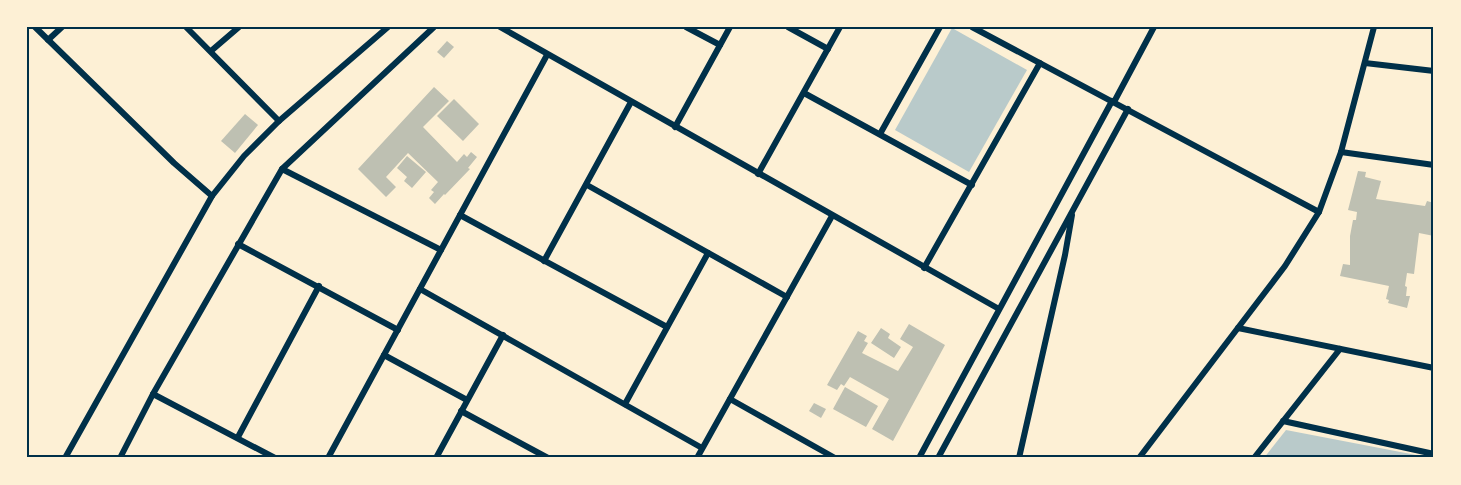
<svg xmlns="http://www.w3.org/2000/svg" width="1461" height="485" font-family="Quicksand,sans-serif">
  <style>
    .green { fill: #b9caca }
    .building { fill: #bec0b2 }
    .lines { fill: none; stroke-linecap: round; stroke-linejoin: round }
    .minor { stroke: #003049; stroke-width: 6 }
    .neatline { fill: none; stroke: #003049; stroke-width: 2 }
  </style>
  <rect width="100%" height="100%" fill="#fdf0d5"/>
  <g class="green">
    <path d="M 952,28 L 1027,70 L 969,172 L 895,130 Z"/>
    <path d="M 1286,430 L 1416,455 L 1415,458 L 1264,458 Z"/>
  </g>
  <g class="building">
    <path d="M 447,41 L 454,47 L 444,58 L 437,52 Z"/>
    <path d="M 434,87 L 449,101 L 423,127 L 457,162 L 464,154 L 467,157 L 471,152 L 477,157 L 468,168 L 470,169 L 445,195 L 444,194 L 435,204 L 429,198 L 434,192 L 431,190 L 438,182 L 408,153 L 386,177 L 396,187 L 386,197 L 358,169 Z"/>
    <path d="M 454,99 L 479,124 L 463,141 L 437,116 Z"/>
    <path d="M 245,114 L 258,125 L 235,153 L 221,141 Z"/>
    <path d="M 407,156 L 426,172 L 412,188 L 404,181 L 407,177 L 397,168 Z"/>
    <path d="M 1358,171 L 1366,172 L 1365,177 L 1381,181 L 1376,199 L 1425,206 L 1427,201 L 1434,203 L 1434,236 L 1419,233 L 1414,274 L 1407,273 L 1405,286 L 1407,287 L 1406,296 L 1410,296 L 1407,308 L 1388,303 L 1389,300 L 1386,299 L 1389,286 L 1340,276 L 1343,264 L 1350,265 L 1350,236 L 1353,220 L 1356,220 L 1357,212 L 1348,210 Z"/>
    <path d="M 909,324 L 945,345 L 893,441 L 872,429 L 889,399 L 850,377 L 844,386 L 841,384 L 837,390 L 827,385 L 858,331 L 867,336 L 864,341 L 868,343 L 862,353 L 898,371 L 913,347 L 900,339 Z"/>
    <path d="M 881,328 L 890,334 L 888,338 L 901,347 L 894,358 L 871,343 Z"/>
    <path d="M 845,387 L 878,406 L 866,427 L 833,409 Z"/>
    <path d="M 814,403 L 826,409 L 821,418 L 809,411 Z"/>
  </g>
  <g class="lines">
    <g class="minor">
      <path d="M 35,27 L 174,163 L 212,196"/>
      <path d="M 186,27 L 279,121"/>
      <path d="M 500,27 L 999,309"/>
      <path d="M 686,27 L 720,45"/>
      <path d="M 788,27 L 828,49"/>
      <path d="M 972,27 L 1319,212"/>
      <path d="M 48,40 L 62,27"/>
      <path d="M 211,51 L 239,27"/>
      <path d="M 1365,63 L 1434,71"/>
      <path d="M 804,93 L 972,185"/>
      <path d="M 1114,102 L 1154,27"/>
      <path d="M 675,127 L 730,27"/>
      <path d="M 880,134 L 940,27"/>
      <path d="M 1341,152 L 1434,165"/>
      <path d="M 282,169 L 441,250"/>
      <path d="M 758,174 L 840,27"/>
      <path d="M 587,185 L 787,297"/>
      <path d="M 460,215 L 667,327"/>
      <path d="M 238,244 L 398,330"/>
      <path d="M 544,261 L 631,102"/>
      <path d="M 924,268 L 1040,63"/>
      <path d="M 420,289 L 702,448"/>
      <path d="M 1238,328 L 1434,368"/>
      <path d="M 384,355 L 467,400"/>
      <path d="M 153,394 L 275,458"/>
      <path d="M 730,399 L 835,458"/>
      <path d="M 625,404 L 708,253"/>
      <path d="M 461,411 L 548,458"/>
      <path d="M 1283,421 L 1434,454"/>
      <path d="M 238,437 L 319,286"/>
      <path d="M 65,458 L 212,196 L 244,156 L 279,121 L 388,27"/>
      <path d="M 120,458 L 153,394 L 282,169 L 434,27"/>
      <path d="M 328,458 L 547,55"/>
      <path d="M 436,458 L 503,335"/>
      <path d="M 697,458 L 832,216"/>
      <path d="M 919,458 L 1112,101"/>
      <path d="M 938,458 L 1128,109"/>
      <path d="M 1019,458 L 1065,255 L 1072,215"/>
      <path d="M 1139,458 L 1285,266 L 1319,212 L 1341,152 L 1374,27"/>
      <path d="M 1254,458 L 1340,349"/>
    </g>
  </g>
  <rect width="1461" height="485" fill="none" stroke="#fdf0d5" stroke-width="57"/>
  <rect x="28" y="28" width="1404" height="428" class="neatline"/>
</svg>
